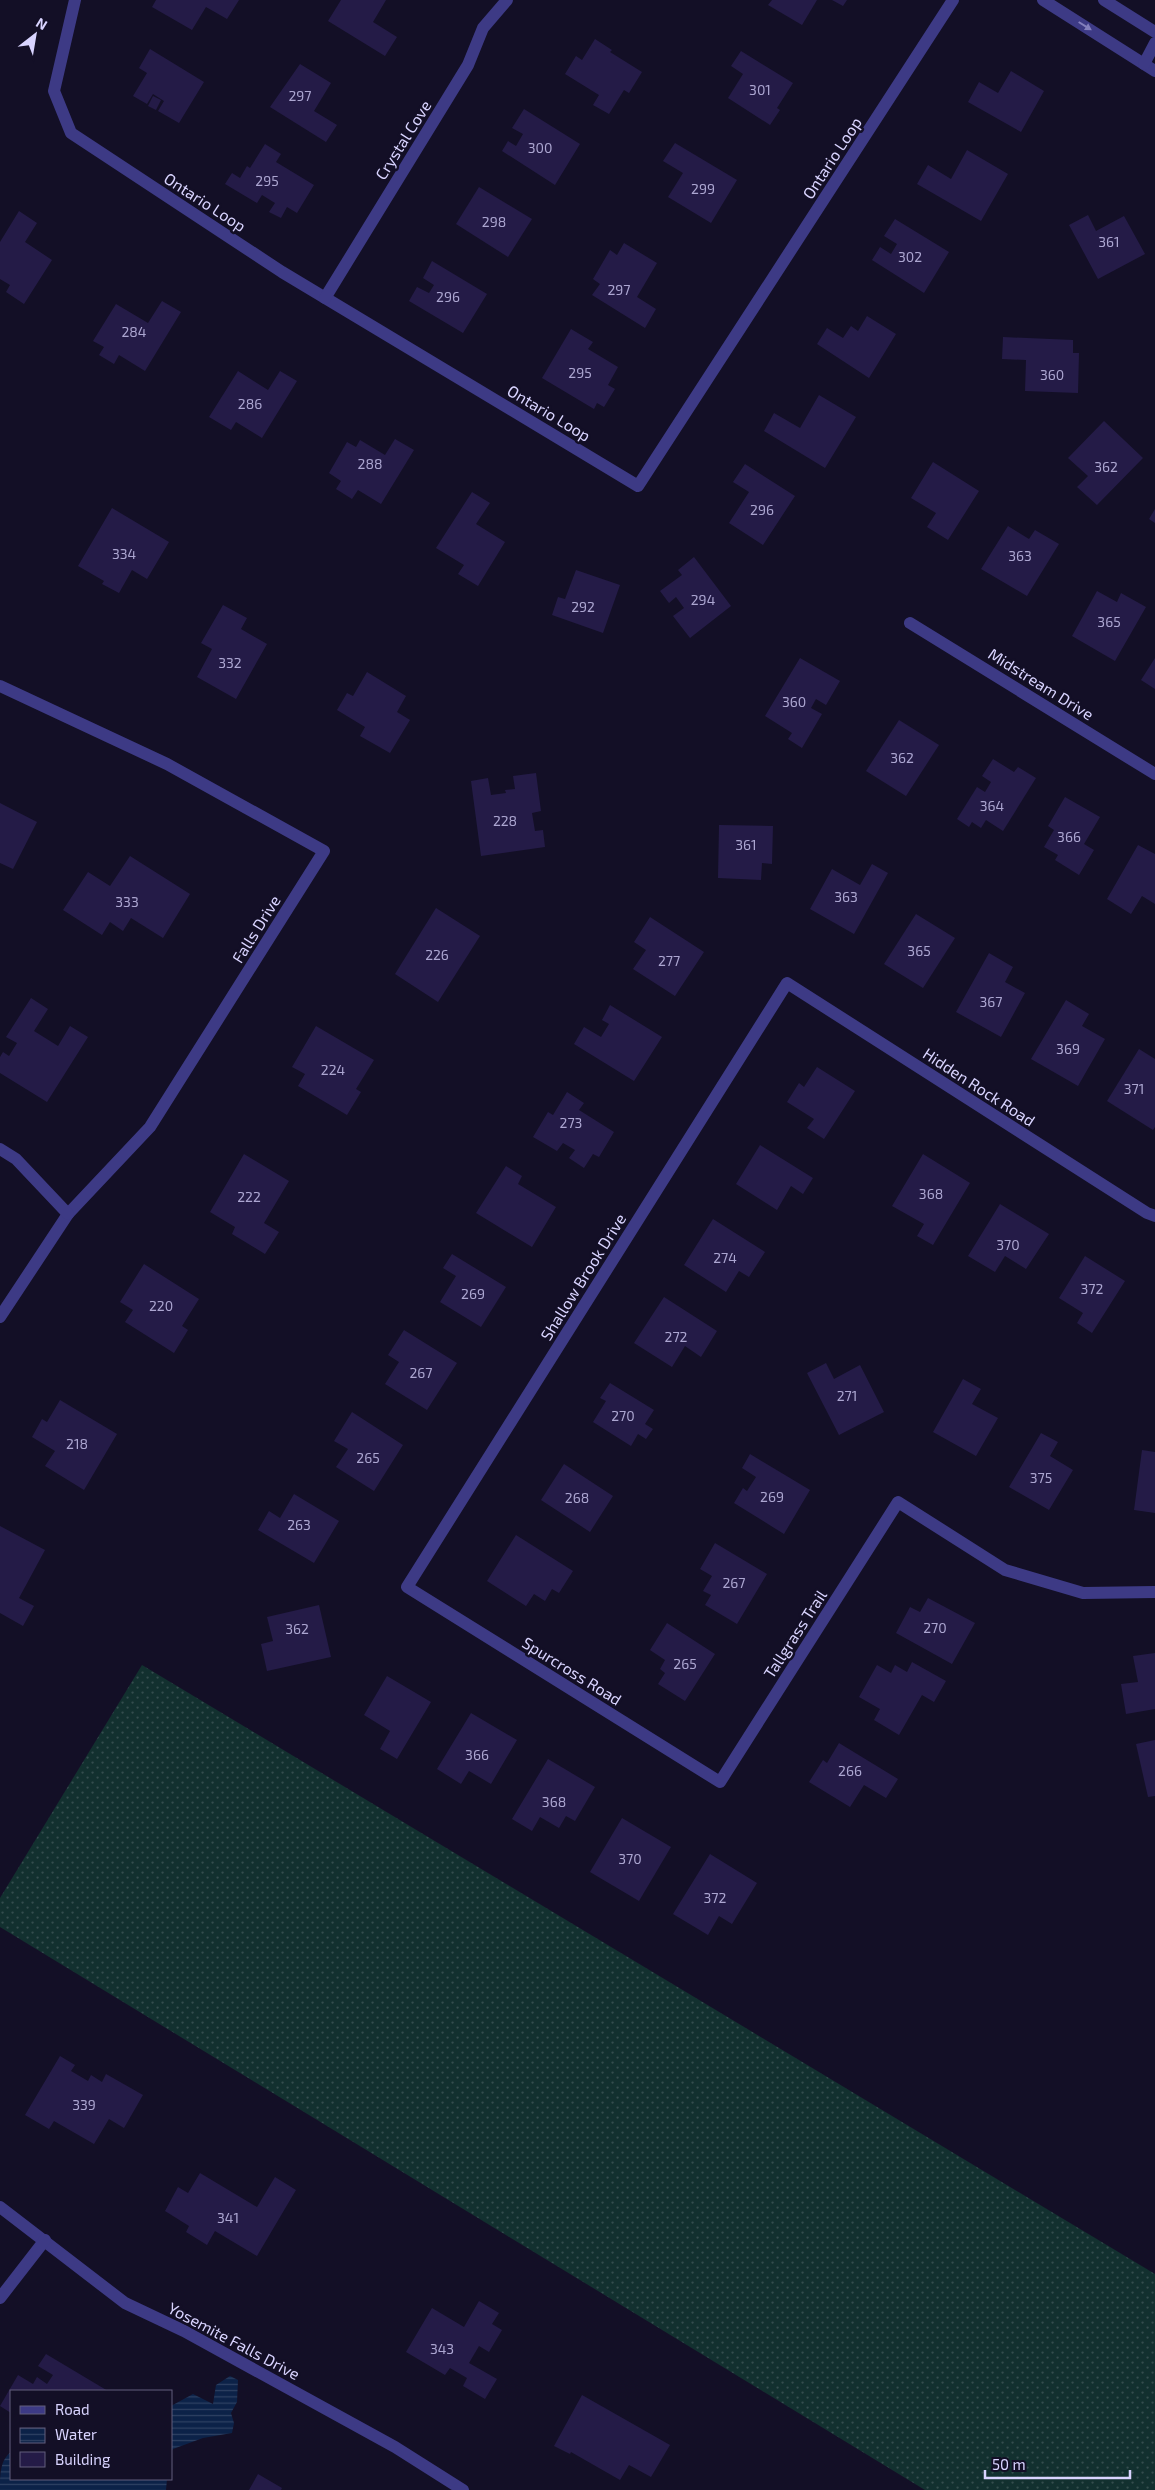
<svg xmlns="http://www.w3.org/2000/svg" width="1155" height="2490" font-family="'Exo 2',sans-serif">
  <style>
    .grass { fill: url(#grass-dots) }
    .water { fill: url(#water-rules) }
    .building { fill: #241b47 }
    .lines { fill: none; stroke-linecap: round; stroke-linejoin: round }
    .minor { stroke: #3d3a85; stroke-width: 12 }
    .oneway { fill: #837fbc }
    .labels { text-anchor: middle; stroke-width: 5; stroke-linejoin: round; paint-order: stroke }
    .number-label { font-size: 14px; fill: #aca6d1 }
    .street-label { font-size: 16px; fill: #d9d4ff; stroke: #130f26 }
  </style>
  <defs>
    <pattern id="grass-dots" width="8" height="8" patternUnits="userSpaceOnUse" patternTransform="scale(1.25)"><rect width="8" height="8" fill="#12302f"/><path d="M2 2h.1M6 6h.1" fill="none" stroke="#344d4e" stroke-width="1.8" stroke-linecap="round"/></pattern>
    <pattern id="water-rules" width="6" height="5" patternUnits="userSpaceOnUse" patternTransform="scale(1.25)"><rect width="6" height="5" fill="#0c2248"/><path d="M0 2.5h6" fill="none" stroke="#2f4163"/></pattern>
  </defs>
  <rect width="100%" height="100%" fill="#130f26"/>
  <path class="grass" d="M 142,1665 L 1155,2274 L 1155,2490 L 925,2490 L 0,1927 L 0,1898 Z"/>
  <g class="water">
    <path d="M 230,2376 L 238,2380 L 237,2402 L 231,2413 L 234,2423 L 232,2433 L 203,2438 L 173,2449 L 171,2452 L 171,2406 L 193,2394 L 213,2404 L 216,2385 Z"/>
    <path d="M 11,2452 L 11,2479 L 167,2479 L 166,2490 L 0,2490 C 0,2475 0,2460 11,2452 Z"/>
  </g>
  <g class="building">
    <path d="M 156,0 L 239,0 L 227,19 L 206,7 L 192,30 L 152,7 Z"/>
    <path d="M 341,0 L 386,0 L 373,22 L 397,37 L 385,56 L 328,21 Z"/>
    <path d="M 772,0 L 817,0 L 802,25 L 768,5 Z"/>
    <path d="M 832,0 L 847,0 L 843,6 Z"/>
    <path d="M 595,39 L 612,50 L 610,52 L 642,72 L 629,93 L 624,90 L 609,114 L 593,105 L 599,95 L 565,74 L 576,56 L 582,60 Z"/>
    <path d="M 150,49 L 204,82 L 179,123 L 158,111 L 164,101 L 153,94 L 147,104 L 133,96 L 147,73 L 139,68 Z"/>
    <path d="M 741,51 L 793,83 L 777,108 L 780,110 L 770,125 L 728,98 L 743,74 L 731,66 Z"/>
    <path d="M 300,64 L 331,83 L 314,111 L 337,125 L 326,142 L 270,107 Z"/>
    <path d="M 1011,71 L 1044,91 L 1021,132 L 968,102 L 979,82 L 998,93 Z"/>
    <path d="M 153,96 L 161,100 L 156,110 L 148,106 Z"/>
    <path d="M 524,109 L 580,144 L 555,185 L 502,151 L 508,141 L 516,146 L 523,134 L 512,128 Z"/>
    <path d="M 675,143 L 737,180 L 711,223 L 668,197 L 683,173 L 663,161 Z"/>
    <path d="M 265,144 L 281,154 L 276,162 L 314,185 L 297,213 L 287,207 L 281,218 L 269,212 L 275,203 L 262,195 L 257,203 L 225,184 L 232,173 L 240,178 L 247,166 L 250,168 Z"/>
    <path d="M 967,150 L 1008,174 L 981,221 L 917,184 L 928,165 L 951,179 Z"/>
    <path d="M 479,187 L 532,219 L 508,257 L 456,224 Z"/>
    <path d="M 19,211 L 37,223 L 25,242 L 52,260 L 24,304 L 6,292 L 10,285 L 0,279 L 0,242 Z"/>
    <path d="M 1088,215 L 1096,231 L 1124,216 L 1145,254 L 1098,279 L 1069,225 Z"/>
    <path d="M 895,219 L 949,252 L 924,293 L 872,260 L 880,247 L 891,254 L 897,244 L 884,236 Z"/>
    <path d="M 624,243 L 657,263 L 637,297 L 656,309 L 645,328 L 592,295 L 600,284 L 593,279 L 610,250 L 617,255 Z"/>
    <path d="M 432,261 L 487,294 L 463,333 L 409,301 L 417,287 L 429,293 L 434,285 L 423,278 Z"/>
    <path d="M 162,301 L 181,312 L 145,371 L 119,355 L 114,364 L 99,355 L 104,347 L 93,341 L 116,304 L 148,323 Z"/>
    <path d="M 867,316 L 896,334 L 869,378 L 817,344 L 827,328 L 843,338 L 851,326 L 858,331 Z"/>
    <path d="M 571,329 L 593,342 L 588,349 L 618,367 L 608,385 L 615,389 L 604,407 L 597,403 L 594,409 L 542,378 Z"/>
    <path d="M 1003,337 L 1073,340 L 1073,353 L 1079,353 L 1078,393 L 1025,391 L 1026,360 L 1002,359 Z"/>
    <path d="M 238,371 L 268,390 L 280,371 L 297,381 L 262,438 L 236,422 L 231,430 L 209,417 Z"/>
    <path d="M 819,395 L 856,417 L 825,468 L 764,431 L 774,413 L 800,428 Z"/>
    <path d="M 1104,421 L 1143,458 L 1097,505 L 1077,487 L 1088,476 L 1068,458 Z"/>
    <path d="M 395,439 L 414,450 L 381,504 L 358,490 L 352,499 L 336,489 L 341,481 L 329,473 L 347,442 L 356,447 L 360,440 L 385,455 Z"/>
    <path d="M 933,462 L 979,491 L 948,540 L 927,527 L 936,513 L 911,498 Z"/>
    <path d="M 745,464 L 795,496 L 763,545 L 729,523 L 749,492 L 733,482 Z"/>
    <path d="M 472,492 L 490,503 L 476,524 L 505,542 L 478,586 L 458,574 L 464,565 L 436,548 Z"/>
    <path d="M 112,508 L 169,542 L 147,579 L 132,570 L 119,593 L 102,584 L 104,581 L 78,566 Z"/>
    <path d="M 1155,509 L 1155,523 L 1149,519 Z"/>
    <path d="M 1008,526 L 1029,539 L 1035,530 L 1059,544 L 1027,596 L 981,569 Z"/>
    <path d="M 694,557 L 731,606 L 690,638 L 673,616 L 684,608 L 676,597 L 669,603 L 660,591 L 682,575 L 678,570 Z"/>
    <path d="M 576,570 L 620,585 L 603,633 L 552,615 L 558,597 L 565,599 Z"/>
    <path d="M 1097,591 L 1117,602 L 1121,593 L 1146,607 L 1115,661 L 1072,636 Z"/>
    <path d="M 223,605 L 247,618 L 241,629 L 267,644 L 236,699 L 197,677 L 212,649 L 201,643 Z"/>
    <path d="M 800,658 L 840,681 L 826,705 L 816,699 L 811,708 L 822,714 L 802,748 L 788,739 L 792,733 L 765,716 Z"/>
    <path d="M 1155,658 L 1155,689 L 1141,680 Z"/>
    <path d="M 367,672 L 406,696 L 397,712 L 410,720 L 390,753 L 360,736 L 365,727 L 337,710 L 347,693 L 353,696 Z"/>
    <path d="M 899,720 L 939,745 L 906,796 L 866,771 Z"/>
    <path d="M 993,759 L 1014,772 L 1018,767 L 1036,778 L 1003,831 L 986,820 L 981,828 L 972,822 L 969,827 L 957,819 L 977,787 L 985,792 L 991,782 L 982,776 Z"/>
    <path d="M 536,773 L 541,811 L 532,813 L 535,831 L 543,830 L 545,847 L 481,856 L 471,781 L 488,778 L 491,795 L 506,793 L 505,790 L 515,789 L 513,776 Z"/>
    <path d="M 1065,797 L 1100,817 L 1084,844 L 1094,850 L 1079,875 L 1055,860 L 1058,855 L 1044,847 L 1054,830 L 1048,826 Z"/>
    <path d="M 0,803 L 37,822 L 13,869 L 0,863 Z"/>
    <path d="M 719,825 L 773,826 L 772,864 L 762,863 L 761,880 L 718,878 Z"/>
    <path d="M 1138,845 L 1155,854 L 1155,904 L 1142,896 L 1131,914 L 1107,899 Z"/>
    <path d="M 130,856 L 190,894 L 163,938 L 131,918 L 123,931 L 110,922 L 102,935 L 63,910 L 88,872 L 110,886 Z"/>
    <path d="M 872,864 L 888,873 L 854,934 L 810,909 L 832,869 L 860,885 Z"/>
    <path d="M 436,908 L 480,936 L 438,1002 L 395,974 Z"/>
    <path d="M 916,914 L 955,938 L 923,988 L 884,964 Z"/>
    <path d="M 650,917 L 704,952 L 675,996 L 633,969 L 646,950 L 634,942 Z"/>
    <path d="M 989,953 L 1013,967 L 1005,982 L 1025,993 L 1001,1037 L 956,1012 Z"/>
    <path d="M 31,998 L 48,1009 L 34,1031 L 58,1046 L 70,1026 L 88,1037 L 47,1102 L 0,1073 L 0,1057 L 3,1052 L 9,1056 L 17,1043 L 6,1037 Z"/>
    <path d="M 1066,1000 L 1089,1014 L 1082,1026 L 1105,1039 L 1078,1086 L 1031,1059 Z"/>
    <path d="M 610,1005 L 662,1037 L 634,1081 L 574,1044 L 584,1027 L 601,1037 L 609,1024 L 602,1020 Z"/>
    <path d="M 316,1026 L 374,1060 L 356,1089 L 361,1092 L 347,1115 L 298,1086 L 305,1074 L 292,1067 Z"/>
    <path d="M 1139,1049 L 1155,1059 L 1155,1127 L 1153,1130 L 1107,1101 Z"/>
    <path d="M 817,1067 L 855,1091 L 824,1139 L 807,1128 L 814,1119 L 787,1102 L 799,1083 L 804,1087 Z"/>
    <path d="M 567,1092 L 584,1103 L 579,1110 L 614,1132 L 599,1157 L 593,1154 L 584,1168 L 569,1158 L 575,1150 L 563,1143 L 557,1151 L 533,1137 L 548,1112 L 553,1115 Z"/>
    <path d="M 760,1145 L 813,1178 L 803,1194 L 791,1186 L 777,1210 L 736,1184 Z"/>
    <path d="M 244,1154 L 289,1181 L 264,1223 L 279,1232 L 265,1254 L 232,1234 L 235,1227 L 210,1212 Z"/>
    <path d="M 923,1154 L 970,1183 L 933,1245 L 917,1236 L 924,1224 L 892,1206 Z"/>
    <path d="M 506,1166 L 522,1176 L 518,1184 L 556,1207 L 532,1247 L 476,1213 Z"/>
    <path d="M 1000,1204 L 1049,1234 L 1026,1269 L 1005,1256 L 995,1272 L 968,1256 Z"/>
    <path d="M 713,1219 L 765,1252 L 749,1277 L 739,1271 L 726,1292 L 684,1265 Z"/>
    <path d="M 452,1254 L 506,1287 L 481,1327 L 440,1302 L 456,1276 L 443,1268 Z"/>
    <path d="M 1085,1256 L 1125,1281 L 1092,1333 L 1077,1323 L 1083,1313 L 1059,1298 Z"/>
    <path d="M 144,1264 L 199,1299 L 182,1326 L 188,1330 L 174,1353 L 125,1322 L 133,1310 L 120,1302 Z"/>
    <path d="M 664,1297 L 717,1331 L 701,1357 L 685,1346 L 672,1367 L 634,1343 Z"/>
    <path d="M 404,1330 L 457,1363 L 427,1410 L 385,1384 L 399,1362 L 388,1355 Z"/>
    <path d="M 826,1363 L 834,1379 L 860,1365 L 884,1412 L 839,1435 L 807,1373 Z"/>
    <path d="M 963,1379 L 981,1389 L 972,1404 L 998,1418 L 976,1456 L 933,1432 Z"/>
    <path d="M 610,1383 L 654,1410 L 645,1424 L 653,1429 L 646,1439 L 638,1434 L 631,1446 L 593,1422 L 606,1401 L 600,1398 Z"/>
    <path d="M 60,1400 L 117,1434 L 84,1490 L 45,1466 L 55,1451 L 32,1437 L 42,1419 L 47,1422 Z"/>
    <path d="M 352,1412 L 403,1445 L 374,1491 L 336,1467 L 348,1449 L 334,1441 Z"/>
    <path d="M 1041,1433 L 1058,1442 L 1050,1456 L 1073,1470 L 1049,1510 L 1009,1487 Z"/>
    <path d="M 1142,1450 L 1155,1452 L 1155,1513 L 1134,1510 Z"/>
    <path d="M 750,1454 L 810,1490 L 784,1534 L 734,1503 L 743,1488 L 747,1491 L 756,1477 L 742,1468 Z"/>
    <path d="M 564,1464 L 613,1496 L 590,1532 L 541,1500 Z"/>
    <path d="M 294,1494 L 339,1521 L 314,1563 L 258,1530 L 269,1511 L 280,1518 Z"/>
    <path d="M 0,1526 L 45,1550 L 19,1598 L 34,1606 L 23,1626 L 0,1613 Z"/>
    <path d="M 516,1535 L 573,1571 L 559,1593 L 552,1589 L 545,1601 L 534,1594 L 526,1606 L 487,1581 Z"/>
    <path d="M 715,1543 L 767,1574 L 737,1624 L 705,1605 L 711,1595 L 703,1591 L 712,1576 L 700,1569 Z"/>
    <path d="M 928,1598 L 975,1623 L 952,1664 L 896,1633 L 910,1607 L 920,1612 Z"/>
    <path d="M 319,1605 L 331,1657 L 267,1671 L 261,1644 L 273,1641 L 267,1617 Z"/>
    <path d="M 667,1623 L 715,1654 L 685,1701 L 658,1684 L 665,1673 L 660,1669 L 665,1660 L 650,1650 Z"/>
    <path d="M 1155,1653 L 1155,1709 L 1126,1714 L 1121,1684 L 1138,1682 L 1133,1656 Z"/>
    <path d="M 912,1662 L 946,1681 L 934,1702 L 922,1695 L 899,1735 L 874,1720 L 880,1709 L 859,1697 L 877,1665 L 891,1673 L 895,1665 L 907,1672 Z"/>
    <path d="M 387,1676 L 431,1702 L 397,1759 L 380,1749 L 390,1731 L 364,1715 Z"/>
    <path d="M 471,1713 L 517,1740 L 491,1784 L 469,1771 L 461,1784 L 437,1769 Z"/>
    <path d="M 1155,1740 L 1155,1796 L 1148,1797 L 1136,1744 Z"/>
    <path d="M 839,1743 L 898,1779 L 886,1798 L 864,1785 L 850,1807 L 809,1782 L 823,1760 L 827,1763 Z"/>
    <path d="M 548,1759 L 595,1787 L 575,1821 L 566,1816 L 559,1828 L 540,1817 L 532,1831 L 512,1819 Z"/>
    <path d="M 622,1818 L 671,1847 L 639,1901 L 590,1872 Z"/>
    <path d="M 710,1854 L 757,1883 L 732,1924 L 719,1916 L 708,1935 L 673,1914 Z"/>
    <path d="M 60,2056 L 75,2065 L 71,2071 L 88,2081 L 91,2075 L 102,2082 L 106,2074 L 143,2095 L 124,2128 L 109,2119 L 94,2144 L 54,2121 L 49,2129 L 25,2115 Z"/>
    <path d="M 200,2173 L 257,2207 L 275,2177 L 296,2190 L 257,2256 L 215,2231 L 207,2245 L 186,2232 L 189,2226 L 165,2211 L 178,2187 L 188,2193 Z"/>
    <path d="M 479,2301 L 499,2313 L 492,2324 L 502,2330 L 489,2352 L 479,2346 L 469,2363 L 497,2379 L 485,2399 L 463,2386 L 467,2378 L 450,2368 L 445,2375 L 406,2352 L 432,2308 L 464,2327 Z"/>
    <path d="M 46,2354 L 108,2391 L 11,2391 L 11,2413 L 0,2406 L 18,2375 L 33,2384 L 37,2377 L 47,2384 L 53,2375 L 38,2366 Z"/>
    <path d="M 582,2395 L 670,2445 L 651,2477 L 629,2465 L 620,2480 L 571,2452 L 570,2454 L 554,2446 Z"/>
    <path d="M 258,2474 L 282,2488 L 281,2490 L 249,2490 Z"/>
  </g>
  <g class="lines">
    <g class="minor">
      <path d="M 75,0 L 54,91 L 71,133 L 282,272 L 638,486 L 953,0"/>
      <path d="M 1043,0 L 1155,71"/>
      <path d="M 1104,0 L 1155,32"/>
      <path d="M 1144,64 L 1155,43"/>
      <path d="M 325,298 L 468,65 L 483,28 L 507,0"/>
      <path d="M 910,623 L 1155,774"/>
      <path d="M 0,686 L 167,764 L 324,851 L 150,1127 L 68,1214 L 0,1317"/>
      <path d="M 0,1149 L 16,1159 L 68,1214"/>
      <path d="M 1155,1216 L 1147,1213 L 787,983 L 407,1587 L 720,1782 L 898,1502 L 1005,1570 L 1083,1593 L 1155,1592"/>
      <path d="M 0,2207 L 125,2303 L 184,2331 L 395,2447 L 463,2490"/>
      <path d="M 0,2298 L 45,2240"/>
    </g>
  </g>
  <defs><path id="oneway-solid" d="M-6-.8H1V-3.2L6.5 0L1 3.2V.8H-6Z" transform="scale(1.25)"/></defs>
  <use class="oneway" href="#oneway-solid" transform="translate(1085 26) rotate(32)"/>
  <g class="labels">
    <g class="number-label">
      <text x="760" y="95">301</text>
      <text x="300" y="101">297</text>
      <text x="540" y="153">300</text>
      <text x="267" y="186">295</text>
      <text x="703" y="194">299</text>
      <text x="494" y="227">298</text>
      <text x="1109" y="247">361</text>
      <text x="910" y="262">302</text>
      <text x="619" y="295">297</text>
      <text x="448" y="302">296</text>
      <text x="134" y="337">284</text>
      <text x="580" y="378">295</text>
      <text x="1052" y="380">360</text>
      <text x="250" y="409">286</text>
      <text x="370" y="469">288</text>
      <text x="1106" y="472">362</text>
      <text x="762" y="515">296</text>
      <text x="124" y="559">334</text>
      <text x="1020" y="561">363</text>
      <text x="703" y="605">294</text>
      <text x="583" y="612">292</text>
      <text x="1109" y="627">365</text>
      <text x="230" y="668">332</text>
      <text x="794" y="707">360</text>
      <text x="902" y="763">362</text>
      <text x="992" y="811">364</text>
      <text x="505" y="826">228</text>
      <text x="1069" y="842">366</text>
      <text x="746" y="850">361</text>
      <text x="846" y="902">363</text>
      <text x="127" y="907">333</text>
      <text x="919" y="956">365</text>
      <text x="437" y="960">226</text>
      <text x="669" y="966">277</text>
      <text x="991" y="1007">367</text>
      <text x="1068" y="1054">369</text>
      <text x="333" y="1075">224</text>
      <text x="1134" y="1094">371</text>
      <text x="571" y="1128">273</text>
      <text x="931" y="1199">368</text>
      <text x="249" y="1202">222</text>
      <text x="1008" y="1250">370</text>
      <text x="725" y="1263">274</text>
      <text x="1092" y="1294">372</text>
      <text x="473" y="1299">269</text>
      <text x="161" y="1311">220</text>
      <text x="676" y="1342">272</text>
      <text x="421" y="1378">267</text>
      <text x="847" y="1401">271</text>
      <text x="623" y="1421">270</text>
      <text x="77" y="1449">218</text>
      <text x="368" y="1463">265</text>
      <text x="1041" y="1483">375</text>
      <text x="772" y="1502">269</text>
      <text x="577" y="1503">268</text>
      <text x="299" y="1530">263</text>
      <text x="734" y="1588">267</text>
      <text x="935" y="1633">270</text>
      <text x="297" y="1634">362</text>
      <text x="685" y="1669">265</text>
      <text x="477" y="1760">366</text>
      <text x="850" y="1776">266</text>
      <text x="554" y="1807">368</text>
      <text x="630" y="1864">370</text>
      <text x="715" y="1903">372</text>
      <text x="84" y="2110">339</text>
      <text x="228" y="2223">341</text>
      <text x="442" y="2354">343</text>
    </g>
    <g class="street-label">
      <text transform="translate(403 140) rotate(-58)" y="6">Crystal Cove</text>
      <text transform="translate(832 158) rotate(-57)" y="6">Ontario Loop</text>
      <text transform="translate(205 202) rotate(33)" y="6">Ontario Loop</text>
      <text transform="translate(549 413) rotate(31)" y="6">Ontario Loop</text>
      <text transform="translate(1041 684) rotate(32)" y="6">Midstream Drive</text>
      <text transform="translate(256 929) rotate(-58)" y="6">Falls Drive</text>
      <text transform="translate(979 1087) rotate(33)" y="6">Hidden Rock Road</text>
      <text transform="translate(583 1277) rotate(-58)" y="6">Shallow Brook Drive</text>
      <text transform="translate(795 1634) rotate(-57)" y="6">Tallgrass Trail</text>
      <text transform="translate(572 1671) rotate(32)" y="6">Spurcross Road</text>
      <text transform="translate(234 2341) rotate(28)" y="6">Yosemite Falls Drive</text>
    </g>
  </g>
  <rect x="10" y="2390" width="162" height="90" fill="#130f26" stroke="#625e7d"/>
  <rect x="20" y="2406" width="25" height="8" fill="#3d3a85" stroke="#625e7d"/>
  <text x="55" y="2415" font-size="15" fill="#d9d4ff">Road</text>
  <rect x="20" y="2428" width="25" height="15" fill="url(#water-rules)" stroke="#625e7d"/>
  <text x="55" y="2440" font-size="15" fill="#d9d4ff">Water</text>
  <rect x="20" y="2452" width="25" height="15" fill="#241b47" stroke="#625e7d"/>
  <text x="55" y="2465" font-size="15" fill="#d9d4ff">Building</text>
  <g transform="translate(35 35) rotate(31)" stroke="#130f26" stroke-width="4" paint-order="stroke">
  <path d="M0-4L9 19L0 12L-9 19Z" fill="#d9d4ff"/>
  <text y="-8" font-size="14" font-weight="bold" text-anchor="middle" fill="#d9d4ff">N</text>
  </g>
  <path d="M985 2470v8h145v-8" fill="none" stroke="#d9d4ff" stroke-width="2.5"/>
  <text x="992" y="2470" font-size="15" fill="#d9d4ff" stroke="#130f26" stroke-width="4" paint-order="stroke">50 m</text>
</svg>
